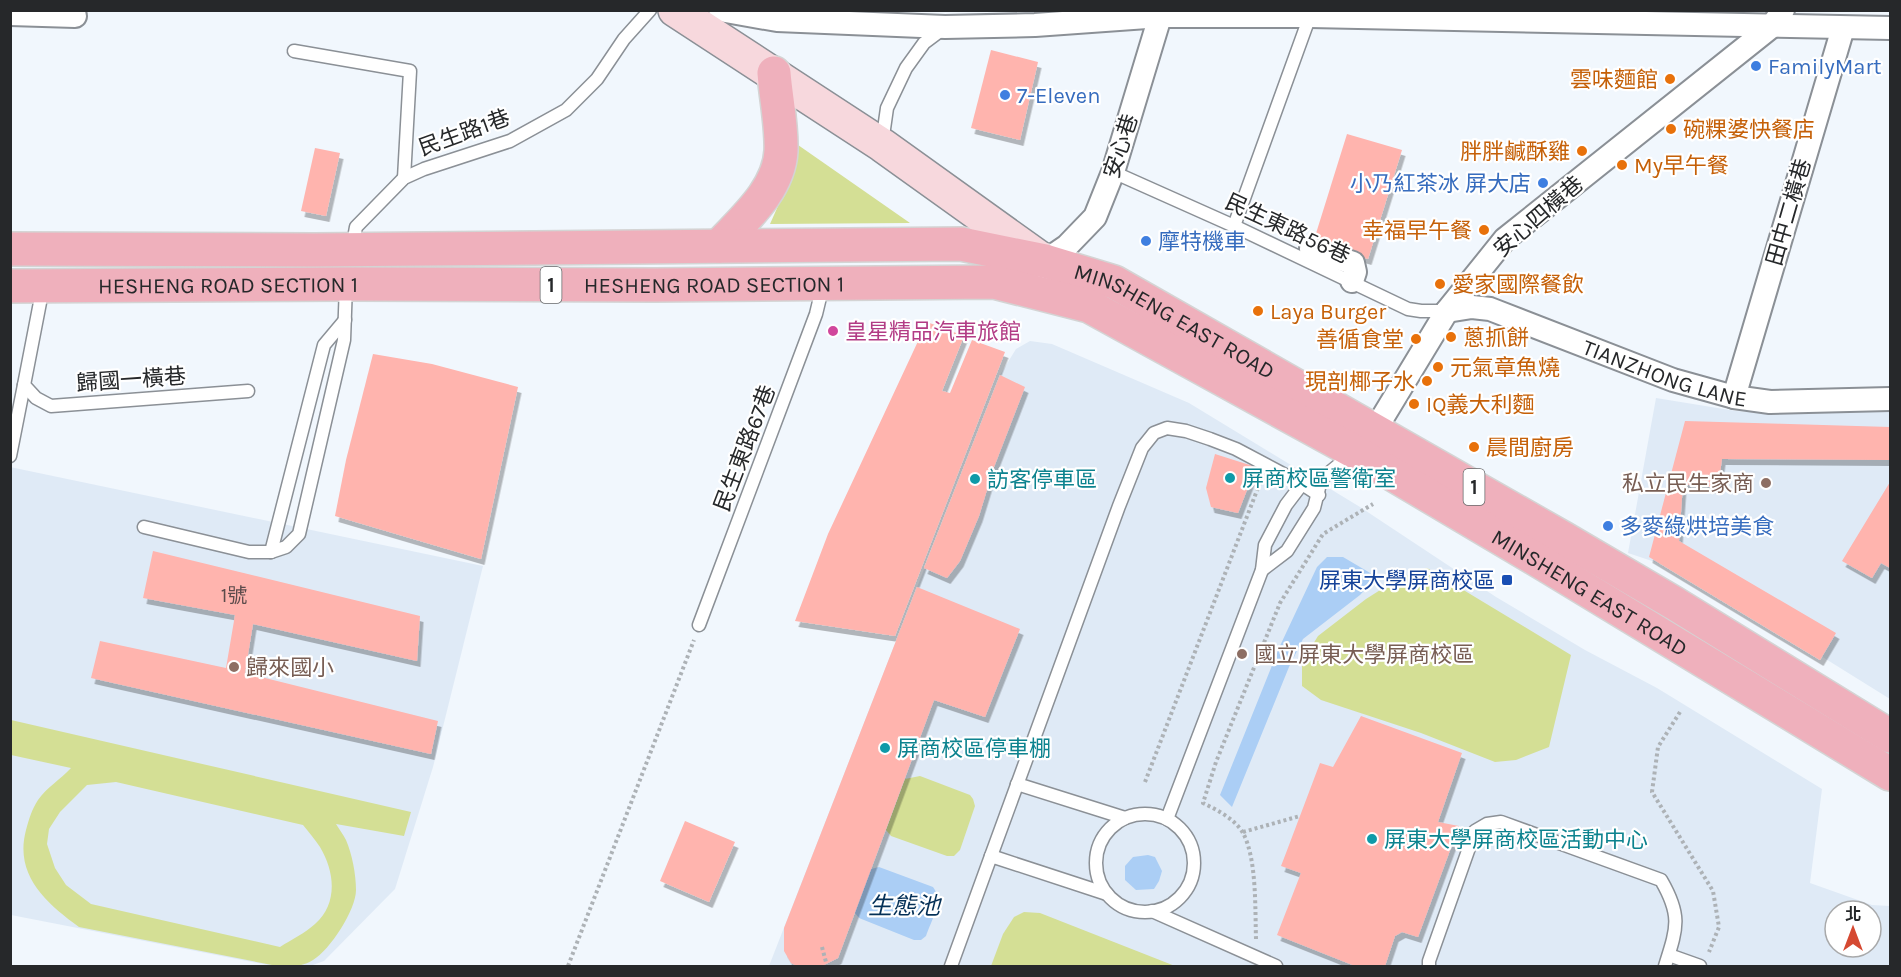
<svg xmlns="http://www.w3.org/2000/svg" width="1901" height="977" font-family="Karla,'Noto Sans TC',sans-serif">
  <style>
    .built { fill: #dfeaf6; fill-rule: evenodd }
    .green { fill: #d4df95; fill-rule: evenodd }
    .water { fill: #abcef5 }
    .building { fill: #ffb4ae; filter: url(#shadow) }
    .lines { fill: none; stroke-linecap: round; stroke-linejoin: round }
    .lane-casing { stroke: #8b9096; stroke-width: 15 }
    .street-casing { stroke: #8b9096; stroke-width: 26 }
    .secondary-casing { stroke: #8b9096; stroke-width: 36 }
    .primary-casing { stroke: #d4d4d4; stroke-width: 36 }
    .path { stroke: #adb2b6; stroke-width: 4; stroke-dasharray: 3 3; stroke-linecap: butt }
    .lane { stroke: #fff; stroke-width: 12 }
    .street { stroke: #fff; stroke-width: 22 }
    .secondary { stroke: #f7d8dd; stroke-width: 33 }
    .primary { stroke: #efb0bc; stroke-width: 33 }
    .shop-dot { fill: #3f7fe0; stroke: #fff; stroke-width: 2 }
    .food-dot { fill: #e8710a; stroke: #fff; stroke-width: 2 }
    .hotel-dot { fill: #d1479c; stroke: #fff; stroke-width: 2 }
    .culture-dot { fill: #0f9aa8; stroke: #fff; stroke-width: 2 }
    .education-dot { fill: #8d6e63; stroke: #fff; stroke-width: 2 }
    .transit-dot { fill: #1a4fb4; stroke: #fff; stroke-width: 2 }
    .labels { text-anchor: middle; stroke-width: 4.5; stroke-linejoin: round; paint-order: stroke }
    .number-label { font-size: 20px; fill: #5c4b4b }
    .shield { fill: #fff; stroke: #67686a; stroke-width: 1.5 }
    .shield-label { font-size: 21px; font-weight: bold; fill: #26282a }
    .shop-label { font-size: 22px; fill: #366cbe; stroke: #fff; text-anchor: start }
    .food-label { font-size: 22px; fill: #c56008; stroke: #fff; text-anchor: start }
    .street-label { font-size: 22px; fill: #26282a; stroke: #fff }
    .hotel-label { font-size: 22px; fill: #b23c85; stroke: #fff; text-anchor: start }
    .culture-label { font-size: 22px; fill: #0d838f; stroke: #fff; text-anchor: start }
    .education-label { font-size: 22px; fill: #785e54; stroke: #fff; text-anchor: start }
    .transit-label { font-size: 22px; fill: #164399; stroke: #fff; text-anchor: end }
    .water-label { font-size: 24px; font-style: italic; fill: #043057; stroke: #fff }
  </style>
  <defs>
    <filter id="shadow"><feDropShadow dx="3.5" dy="6" stdDeviation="0" flood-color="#0004"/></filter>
  </defs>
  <rect width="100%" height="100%" fill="#f1f7fd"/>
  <g class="built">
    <path d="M 1030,341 L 1052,344 L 1189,403 L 1360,507 L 1496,597 L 1585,650 L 1657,688 L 1822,789 L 1810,883 L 1872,905 L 1890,906 L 1890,966 L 769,966 L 1000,375 L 1016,349 ZM 1835,911 L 1871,911 L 1871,947 L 1835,947 Z"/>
    <path d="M 1656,398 L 1736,411 L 1784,414 L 1890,411 L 1890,699 L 1688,573 L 1628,553 Z"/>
    <path d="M 10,467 L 483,566 L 433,767 L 395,889 L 324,961 L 310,966 L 273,966 L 11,915 Z"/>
  </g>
  <g class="green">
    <path d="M 788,138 L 910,223 L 770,224 L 786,188 Z"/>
    <path d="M 1427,568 L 1571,655 L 1549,747 L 1516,760 L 1495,762 L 1421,733 L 1321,700 L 1302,686 L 1302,662 L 1318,636 L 1366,599 L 1396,580 Z"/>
    <path d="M 11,720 L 411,812 L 404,836 L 336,824 C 339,829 343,834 346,840 C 352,854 356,874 356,890 C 356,910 330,950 313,960 C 302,967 289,967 277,966 L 79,927 C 46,903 14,875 26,830 C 29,819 32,809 38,800 C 46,788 61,779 71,768 L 11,755 ZM 116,782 L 303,825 C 309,832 315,840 320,847 C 335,872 338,904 315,924 C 305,933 291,940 280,947 L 91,904 L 66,885 L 55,868 L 47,844 L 49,829 L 60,812 L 87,785 Z"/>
    <path d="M 920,776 L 970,795 L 973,799 L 975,806 L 960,850 L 954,856 L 947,856 L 891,836 L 886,830 L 905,779 Z"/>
    <path d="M 1024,912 L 1040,913 L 1175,966 L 991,966 L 1003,934 L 1014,917 Z"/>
  </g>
  <g class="water">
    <path d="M 1327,557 L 1343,557 L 1377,577 L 1360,595 L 1303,639 L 1289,667 L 1232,807 L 1220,795 L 1279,648 L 1317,567 Z"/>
    <path d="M 1148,855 L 1155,857 L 1162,871 L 1159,881 L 1154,889 L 1136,890 L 1125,880 L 1125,866 L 1133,857 Z"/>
    <path d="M 879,867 L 933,887 C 944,901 931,921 926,936 L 921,940 L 914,940 L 859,918 L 855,913 L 853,906 L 865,877 L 871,869 Z"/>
  </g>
  <g class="building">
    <path d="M 991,50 L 1038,62 L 1020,140 L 971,128 Z"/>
    <path d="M 1347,134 L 1402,150 L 1368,259 L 1313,243 Z"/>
    <path d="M 315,148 L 340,153 L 326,216 L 301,211 Z"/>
    <path d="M 927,322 L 964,336 L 942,391 L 950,393 L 972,340 L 1005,352 L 895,636 L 795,621 L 828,534 Z"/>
    <path d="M 373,354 L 432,364 L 518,387 L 481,559 L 335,516 L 346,460 Z"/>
    <path d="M 1000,375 L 1025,387 L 994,467 L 979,516 L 960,561 L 947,578 L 924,568 Z"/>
    <path d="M 1685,421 L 1890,427 L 1890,460 L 1722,459 L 1718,488 L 1683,484 L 1679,541 L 1836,633 L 1820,660 L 1649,557 Z"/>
    <path d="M 1215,454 L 1256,467 L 1238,513 L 1211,507 L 1206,488 Z"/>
    <path d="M 1890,482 L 1890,568 L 1881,563 L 1872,578 L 1842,561 Z"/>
    <path d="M 153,551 L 420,616 L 417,661 L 253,624 L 245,673 L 438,721 L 431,754 L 91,678 L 100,641 L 226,668 L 235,615 L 143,598 Z"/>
    <path d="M 917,587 L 1020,629 L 985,717 L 934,700 L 838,958 L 822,966 L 797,966 L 791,963 L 784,951 L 784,928 Z"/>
    <path d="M 1361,716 L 1462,753 L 1438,822 L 1459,826 L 1418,937 L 1402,932 L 1395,936 L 1385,966 L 1355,966 L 1277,935 L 1301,873 L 1281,866 L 1286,853 L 1320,763 L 1333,767 Z"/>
    <path d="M 685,821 L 735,842 L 709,902 L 660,881 Z"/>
  </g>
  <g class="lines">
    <defs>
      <g id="lane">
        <path d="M 294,51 L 410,71 L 404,178"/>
        <path d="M 882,143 L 887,108 L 906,68 L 924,43 L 944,28"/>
        <path d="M 1113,172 L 1234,226 L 1408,309 L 1421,311 L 1447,311"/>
        <path d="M 1234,226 L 1311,13"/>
        <path d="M 352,249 L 356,227 L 404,178 L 424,169 L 510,141 L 566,110 L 597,79 L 624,39 L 650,10"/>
        <path d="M 43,287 L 24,385 L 36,398 L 51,406 L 248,391"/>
        <path d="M 10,456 L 24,385"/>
        <path d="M 144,527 L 249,552 L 271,552 L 286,547 L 299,534 L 344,340 L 346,284"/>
        <path d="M 271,552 L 324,345 L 345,320"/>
        <path d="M 1262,570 L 1287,551 L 1314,508 L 1319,488"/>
        <path d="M 699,625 L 816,314 L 823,285"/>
        <path d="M 1017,784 L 1125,818"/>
        <circle cx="1145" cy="863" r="49"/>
        <path d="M 1167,819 L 1262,570 L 1265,545 L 1286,505 L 1302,484 L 1319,481 L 1352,454"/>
        <path d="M 991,856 L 1119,506 L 1142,448 L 1154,433 L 1167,428 L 1186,431 L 1210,439 L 1236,449 L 1302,484 L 1319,495"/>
        <path d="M 1152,911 L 1276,966"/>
        <path d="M 1669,955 L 1700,966"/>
        <path d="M 951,966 L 991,856 L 1107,894"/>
        <path d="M 1429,966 L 1429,961 L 1475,831 L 1487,824 L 1501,822 L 1661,880 C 1682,916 1677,928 1665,966"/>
      </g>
      <g id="street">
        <path d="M 720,10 L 777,20 L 945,27 L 1035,25 L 1161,16 L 1310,16 L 1890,28"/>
        <path d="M 10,14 L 75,16"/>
        <path d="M 1311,249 L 1353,263 L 1355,272 L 1352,281"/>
        <path d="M 1045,261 L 1067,246 L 1095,217 L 1113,172 L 1162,10"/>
        <path id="s1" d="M 1447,311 L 1472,307 L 1490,309 L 1673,380 L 1734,397 L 1770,402 L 1890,399"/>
        <path d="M 1734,397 L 1843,28"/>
        <path d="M 1365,441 L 1375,430 L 1447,311 L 1505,239 L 1771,27 L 1783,10"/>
      </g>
      <path id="secondary" d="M 675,10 L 882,145 L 1048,264"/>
      <g id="primary">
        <path d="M 719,246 C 743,220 779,190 781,151 C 782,126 776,98 774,73"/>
        <path id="s2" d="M 10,249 L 314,250 L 961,244 L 1045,261 L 1114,282 L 1563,538 L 1674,603 L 1890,736"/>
        <path id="s3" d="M 10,286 L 346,284 L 655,285 L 994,282 L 1089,306 L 1355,452 L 1549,567 L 1890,774"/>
      </g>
    </defs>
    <use href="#lane" class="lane-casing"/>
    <use href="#street" class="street-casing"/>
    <use href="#secondary" class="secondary-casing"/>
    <use href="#primary" class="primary-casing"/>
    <g class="path">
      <path d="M 1680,712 L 1658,747 L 1652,792 L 1713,891 L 1719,927 L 1709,952"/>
      <path d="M 1145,782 L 1261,480"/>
      <path d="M 1243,832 L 1300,816"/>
      <path d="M 1256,939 C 1255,910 1257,859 1243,833 C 1235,819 1217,810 1203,803 L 1216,762 L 1280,603 L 1323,534 L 1373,504"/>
      <path d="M 822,947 L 827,966"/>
      <path d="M 568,966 L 694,640"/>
    </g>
    <use href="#lane" class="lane"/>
    <use href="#street" class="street"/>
    <use href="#secondary" class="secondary"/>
    <use href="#primary" class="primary"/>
  </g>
  <g class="shop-dot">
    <circle cx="1756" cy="66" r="6"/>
    <circle cx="1005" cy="95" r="6"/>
    <circle cx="1543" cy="183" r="6"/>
    <circle cx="1146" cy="241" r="6"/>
    <circle cx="1608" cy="526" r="6"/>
  </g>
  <g class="food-dot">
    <circle cx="1670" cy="79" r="6"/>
    <circle cx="1671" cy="129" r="6"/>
    <circle cx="1582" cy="151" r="6"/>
    <circle cx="1622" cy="165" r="6"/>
    <circle cx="1484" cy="230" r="6"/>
    <circle cx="1440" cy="284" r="6"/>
    <circle cx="1258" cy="311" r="6"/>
    <circle cx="1451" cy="337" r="6"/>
    <circle cx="1416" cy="339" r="6"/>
    <circle cx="1438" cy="367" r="6"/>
    <circle cx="1427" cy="381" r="6"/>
    <circle cx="1414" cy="404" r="6"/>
    <circle cx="1474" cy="447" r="6"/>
  </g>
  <circle class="hotel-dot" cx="833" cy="331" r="6"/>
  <g class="culture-dot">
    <circle cx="1230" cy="478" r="6"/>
    <circle cx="975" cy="479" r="6"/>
    <circle cx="885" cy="748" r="6"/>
    <circle cx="1372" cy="839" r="6"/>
  </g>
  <g class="education-dot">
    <circle cx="1766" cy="483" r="6"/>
    <circle cx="1242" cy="654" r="6"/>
    <circle cx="234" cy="667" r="6"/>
  </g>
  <rect class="transit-dot" x="1501" y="574" width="12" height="12" rx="3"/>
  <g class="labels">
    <g class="number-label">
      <text x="234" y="602">1號</text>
    </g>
    <g class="shield">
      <rect x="540.5" y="267" width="21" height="36" rx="4.5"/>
      <rect x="1463.5" y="469" width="21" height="36" rx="4.5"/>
    </g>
    <g class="shield-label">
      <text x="551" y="292">1</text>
      <text x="1474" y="494">1</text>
    </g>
    <g class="shop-label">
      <text x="1768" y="74">FamilyMart</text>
      <text x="1017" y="103">7-Eleven</text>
      <text x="1531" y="191" text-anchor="end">小乃紅茶冰 屏大店</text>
      <text x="1158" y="249">摩特機車</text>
      <text x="1620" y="534">多麥綠烘培美食</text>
    </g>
    <g class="food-label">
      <text x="1658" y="87" text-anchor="end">雲味麵館</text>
      <text x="1683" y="137">碗粿婆快餐店</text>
      <text x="1570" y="159" text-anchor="end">胖胖鹹酥雞</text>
      <text x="1634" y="173">My早午餐</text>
      <text x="1472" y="238" text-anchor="end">幸福早午餐</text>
      <text x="1452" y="292">愛家國際餐飲</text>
      <text x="1270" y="319">Laya Burger</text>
      <text x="1463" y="345">蔥抓餅</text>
      <text x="1404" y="347" text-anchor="end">善循食堂</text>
      <text x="1450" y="375">元氣章魚燒</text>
      <text x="1415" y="389" text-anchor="end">現剖椰子水</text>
      <text x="1426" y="412">IQ義大利麵</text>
      <text x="1486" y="455">晨間廚房</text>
    </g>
    <g class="street-label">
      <text transform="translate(464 132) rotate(-20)" y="8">民生路1巷</text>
      <text transform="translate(1120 146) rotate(-72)" y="8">安心巷</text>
      <text transform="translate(1788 212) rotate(-74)" y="8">田中二橫巷</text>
      <text transform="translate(1538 216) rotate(-41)" y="8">安心四橫巷</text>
      <text transform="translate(1288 228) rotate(25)" y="8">民生東路56巷</text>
      <text dy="8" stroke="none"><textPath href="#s3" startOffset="704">HESHENG ROAD SECTION 1</textPath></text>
      <text dy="8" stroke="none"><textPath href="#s3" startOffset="218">HESHENG ROAD SECTION 1</textPath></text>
      <text dy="8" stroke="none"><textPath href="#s2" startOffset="1180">MINSHENG EAST ROAD</textPath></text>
      <text dy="8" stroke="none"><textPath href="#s1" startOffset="230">TIANZHONG LANE</textPath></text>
      <text transform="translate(131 379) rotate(-4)" y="8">歸國一橫巷</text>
      <text transform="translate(744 448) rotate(-69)" y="8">民生東路67巷</text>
      <text dy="8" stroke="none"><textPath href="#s3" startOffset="1659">MINSHENG EAST ROAD</textPath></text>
    </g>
    <g class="hotel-label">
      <text x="845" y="339">皇星精品汽車旅館</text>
    </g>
    <g class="culture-label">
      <text x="1242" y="486">屏商校區警衛室</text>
      <text x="987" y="487">訪客停車區</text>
      <text x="897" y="756">屏商校區停車棚</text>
      <text x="1384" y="847">屏東大學屏商校區活動中心</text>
    </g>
    <g class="education-label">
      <text x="1754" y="491" text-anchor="end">私立民生家商</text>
      <text x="1254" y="662">國立屏東大學屏商校區</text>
      <text x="246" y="675">歸來國小</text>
    </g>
    <g class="transit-label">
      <text x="1495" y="588">屏東大學屏商校區</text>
    </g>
    <g class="water-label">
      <text x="904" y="914">生態池</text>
    </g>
  </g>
  <rect width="1901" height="977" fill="none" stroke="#26282a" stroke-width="24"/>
  <g transform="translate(1853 929)"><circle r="28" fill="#ffffff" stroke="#a8a9aa" stroke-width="1.5"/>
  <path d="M0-4.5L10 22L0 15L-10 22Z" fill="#d54932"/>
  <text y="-9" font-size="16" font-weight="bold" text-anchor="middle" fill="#26282a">北</text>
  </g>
</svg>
